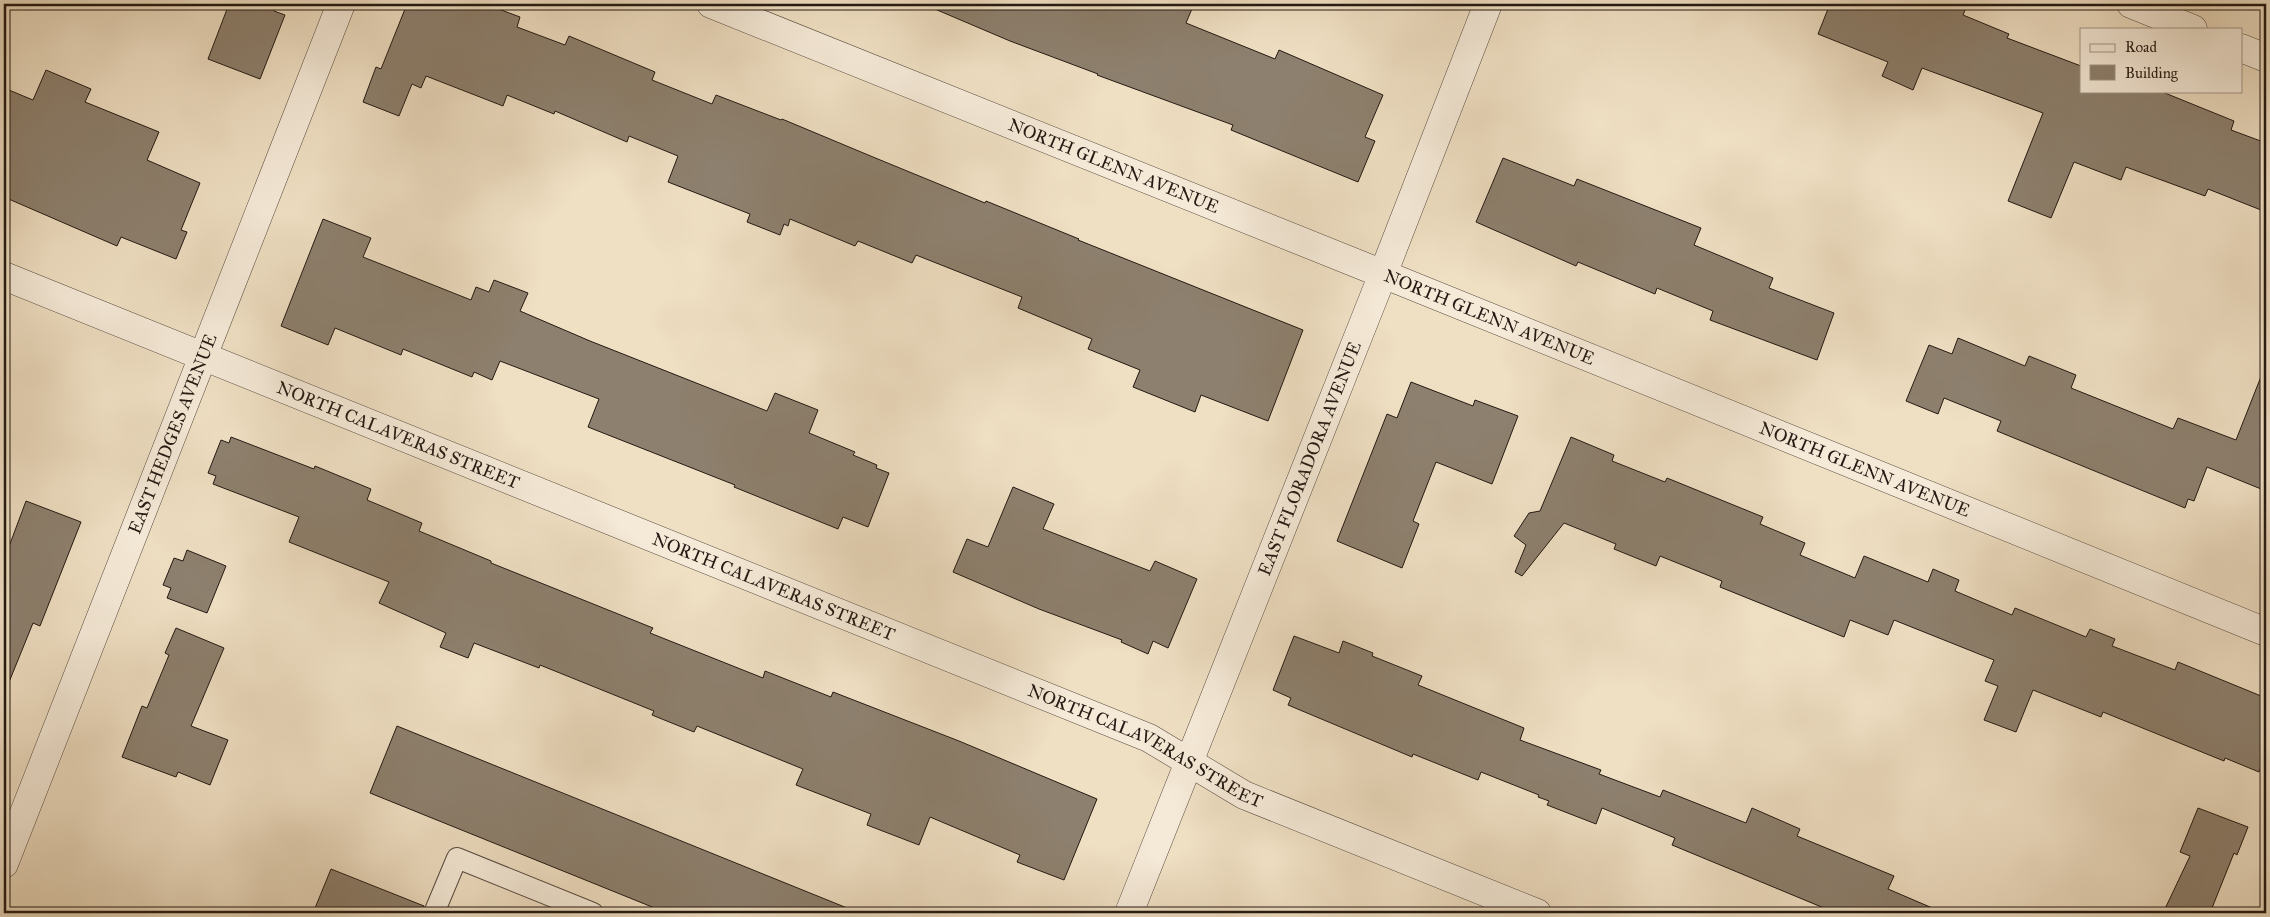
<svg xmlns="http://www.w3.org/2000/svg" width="2270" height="917" font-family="'IM FELL Great Primer',serif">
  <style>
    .building { fill: #8d806e; stroke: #231912 }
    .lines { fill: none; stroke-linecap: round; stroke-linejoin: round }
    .service-casing { stroke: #564a3e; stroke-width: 22 }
    .minor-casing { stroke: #564a3e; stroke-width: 29 }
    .service { stroke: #f5ead8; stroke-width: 20 }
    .minor { stroke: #f5ead8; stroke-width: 28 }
    .labels { text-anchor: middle; stroke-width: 4; stroke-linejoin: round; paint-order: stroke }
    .street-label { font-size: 18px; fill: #231912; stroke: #f5ead8 }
  </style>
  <rect width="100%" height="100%" fill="#efdfc3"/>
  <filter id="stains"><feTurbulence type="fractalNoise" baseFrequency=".004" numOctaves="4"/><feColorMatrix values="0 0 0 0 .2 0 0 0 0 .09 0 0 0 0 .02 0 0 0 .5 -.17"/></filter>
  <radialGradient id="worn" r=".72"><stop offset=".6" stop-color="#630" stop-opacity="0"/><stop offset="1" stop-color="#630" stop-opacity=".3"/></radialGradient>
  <g class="building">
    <path d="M 229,4 L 276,4 L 274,11 L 285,15 L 260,79 L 208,59 Z"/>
    <path d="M 407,4 L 485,4 L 520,17 L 517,27 L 565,45 L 569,36 L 655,72 L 652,80 L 712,104 L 716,95 L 781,120 L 782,119 L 873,157 L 985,203 L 986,201 L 1079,239 L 1078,240 L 1303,330 L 1268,421 L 1201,395 L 1195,412 L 1133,387 L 1140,370 L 1088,349 L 1092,339 L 1018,308 L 1022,297 L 916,255 L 912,263 L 858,241 L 855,246 L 790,219 L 788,226 L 784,224 L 780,235 L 747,222 L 750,214 L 668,182 L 678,156 L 629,136 L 627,142 L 555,111 L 554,114 L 507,95 L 503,106 L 426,76 L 421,88 L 412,84 L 399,116 L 363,102 L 376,67 L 381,69 Z"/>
    <path d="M 923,4 L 1194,4 L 1186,23 L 1275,59 L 1279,50 L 1383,95 L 1365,137 L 1375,141 L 1358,182 L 1231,130 L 1233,125 L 1097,75 L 1098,74 L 1010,41 Z"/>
    <path d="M 1830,4 L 1948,4 L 1965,10 L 1963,15 L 2009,34 L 2007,38 L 2081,66 L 2081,91 L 2160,91 L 2234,121 L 2231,130 L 2266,143 L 2266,212 L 2208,189 L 2205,196 L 2126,167 L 2121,180 L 2074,162 L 2051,218 L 2008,201 L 2043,113 L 1922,68 L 1913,90 L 1882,76 L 1888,62 L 1818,34 Z"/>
    <path d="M 46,70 L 91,89 L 85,102 L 159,132 L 147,160 L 200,183 L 181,230 L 187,232 L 176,259 L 121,237 L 117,246 L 4,197 L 4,88 L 33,100 Z"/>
    <path d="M 1503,158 L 1574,186 L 1577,179 L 1701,228 L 1694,245 L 1773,278 L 1769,288 L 1834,313 L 1817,360 L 1710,320 L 1713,311 L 1657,288 L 1655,294 L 1578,262 L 1576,266 L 1476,222 Z"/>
    <path d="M 323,219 L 371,238 L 363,257 L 471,300 L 476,287 L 489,292 L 494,280 L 528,293 L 520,311 L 590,341 L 767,411 L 775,393 L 818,410 L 809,433 L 855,452 L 853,455 L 877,465 L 876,468 L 889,473 L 868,527 L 843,517 L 838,529 L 734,487 L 735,485 L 588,427 L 599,399 L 500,361 L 492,380 L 474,372 L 472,377 L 403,349 L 401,355 L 335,328 L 328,345 L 281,326 Z"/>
    <path d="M 1958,338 L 2025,366 L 2029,356 L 2076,375 L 2071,388 L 2173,429 L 2178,418 L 2236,440 L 2264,369 L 2266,369 L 2266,491 L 2207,467 L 2194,501 L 2188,499 L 2185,508 L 1997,431 L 2001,421 L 1944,398 L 1938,414 L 1906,401 L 1929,345 L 1952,354 Z"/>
    <path d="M 1411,382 L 1473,406 L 1475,400 L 1518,416 L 1492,484 L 1436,462 L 1413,521 L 1419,524 L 1402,568 L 1337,541 L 1387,414 L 1397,418 Z"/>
    <path d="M 231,437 L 314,469 L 315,466 L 371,489 L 367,500 L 422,523 L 419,531 L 491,561 L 491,563 L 653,628 L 650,633 L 763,678 L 765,671 L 831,697 L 833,692 L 959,741 L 1097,799 L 1064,880 L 1017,862 L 1020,855 L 930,817 L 919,845 L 867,825 L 871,814 L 796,785 L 803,769 L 697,726 L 694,732 L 652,715 L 654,711 L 540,665 L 539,668 L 474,643 L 468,658 L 440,647 L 446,633 L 379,603 L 389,582 L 289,542 L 299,517 L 213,484 L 216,476 L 208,473 L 221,440 L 229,443 Z"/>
    <path d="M 1571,437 L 1614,455 L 1612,461 L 1665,482 L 1667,478 L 1763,517 L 1760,524 L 1805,543 L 1800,555 L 1855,578 L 1864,556 L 1928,582 L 1933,569 L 1959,580 L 1955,591 L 2012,615 L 2015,608 L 2086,637 L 2090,629 L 2115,639 L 2112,646 L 2175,670 L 2178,662 L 2266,698 L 2266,754 L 2259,772 L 2225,758 L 2224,761 L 2103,712 L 2101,717 L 2033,690 L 2016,732 L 1984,720 L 1998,686 L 1985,681 L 1994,660 L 1894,620 L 1888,635 L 1850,620 L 1844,637 L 1720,587 L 1722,581 L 1660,556 L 1656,566 L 1614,549 L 1616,544 L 1564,523 L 1522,576 L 1515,572 L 1526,545 L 1514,536 L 1529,513 L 1540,511 Z"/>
    <path d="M 1013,487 L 1054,504 L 1043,529 L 1150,571 L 1155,561 L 1197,579 L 1168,648 L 1153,641 L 1148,654 L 1121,642 L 1122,640 L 1039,609 L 953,572 L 967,539 L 988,547 Z"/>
    <path d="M 26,501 L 81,522 L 40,626 L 33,623 L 5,692 L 4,560 Z"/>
    <path d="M 187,550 L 226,566 L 207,613 L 167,598 L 171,588 L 163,585 L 174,558 L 183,561 Z"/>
    <path d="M 176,628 L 224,648 L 191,726 L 228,740 L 210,785 L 178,772 L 176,777 L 122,757 L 142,706 L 147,708 L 169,655 L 165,653 Z"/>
    <path d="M 1294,636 L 1339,653 L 1343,641 L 1373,653 L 1372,656 L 1422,676 L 1418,685 L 1524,728 L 1520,740 L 1601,770 L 1599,774 L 1660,797 L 1663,790 L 1746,823 L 1752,808 L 1800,829 L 1797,836 L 1894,876 L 1888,889 L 1944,913 L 1836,913 L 1672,845 L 1675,838 L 1602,808 L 1596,824 L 1547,805 L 1549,801 L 1538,797 L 1539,795 L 1481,772 L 1478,780 L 1413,754 L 1412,757 L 1288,705 L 1291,698 L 1273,690 Z"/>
    <path d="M 397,726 L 857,912 L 857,913 L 667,913 L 370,793 Z"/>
    <path d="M 2198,808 L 2248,827 L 2237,855 L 2234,853 L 2210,913 L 2163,913 L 2190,856 L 2180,852 Z"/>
    <path d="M 331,869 L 424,906 L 422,913 L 313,913 Z"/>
  </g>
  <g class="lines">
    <defs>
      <path id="service" d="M 434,913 L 457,858 L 593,913"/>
      <g id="minor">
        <path id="s1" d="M 711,4 L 1383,274 L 2266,632"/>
        <path d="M 2131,4 L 2193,29"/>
        <path d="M 2241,48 L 2266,58"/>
        <path id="s2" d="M 4,276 L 1149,738 L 1244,795 L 1537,913"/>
        <path id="s3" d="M 4,864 L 341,4"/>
        <path id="s4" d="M 1129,913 L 1383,274 L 1488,4"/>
      </g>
    </defs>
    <use href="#service" class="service-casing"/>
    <use href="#minor" class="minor-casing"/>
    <use href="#service" class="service"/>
    <use href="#minor" class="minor"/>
  </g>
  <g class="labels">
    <g class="street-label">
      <text dy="6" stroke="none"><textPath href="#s1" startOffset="434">NORTH GLENN AVENUE</textPath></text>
      <text dy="6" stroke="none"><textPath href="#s1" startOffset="839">NORTH GLENN AVENUE</textPath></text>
      <text dy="6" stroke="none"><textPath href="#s3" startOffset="462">EAST HEDGES AVENUE</textPath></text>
      <text dy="6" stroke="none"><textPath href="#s2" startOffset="425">NORTH CALAVERAS STREET</textPath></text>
      <text dy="6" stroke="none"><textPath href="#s4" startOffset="489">EAST FLORADORA AVENUE</textPath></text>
      <text dy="6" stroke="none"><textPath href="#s1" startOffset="1244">NORTH GLENN AVENUE</textPath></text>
      <text dy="6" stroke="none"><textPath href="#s2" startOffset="830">NORTH CALAVERAS STREET</textPath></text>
      <text dy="6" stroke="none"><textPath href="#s2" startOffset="1235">NORTH CALAVERAS STREET</textPath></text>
    </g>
  </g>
  <rect width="2270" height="917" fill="none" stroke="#efdfc3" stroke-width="20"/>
  <rect x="5" y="5" width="2260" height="907" fill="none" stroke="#231912" stroke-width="2.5"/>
  <rect x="10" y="10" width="2250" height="897" fill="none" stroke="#231912"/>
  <rect x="2080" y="28" width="162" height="65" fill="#f5ead8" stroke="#a19689"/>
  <rect x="2090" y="44" width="25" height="8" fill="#f5ead8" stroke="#a19689"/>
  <text x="2125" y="52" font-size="15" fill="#231912">Road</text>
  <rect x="2090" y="65" width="25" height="15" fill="#8d806e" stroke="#a19689"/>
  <text x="2125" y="78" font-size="15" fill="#231912">Building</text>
  <rect width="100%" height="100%" filter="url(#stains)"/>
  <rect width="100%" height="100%" fill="url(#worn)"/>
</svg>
